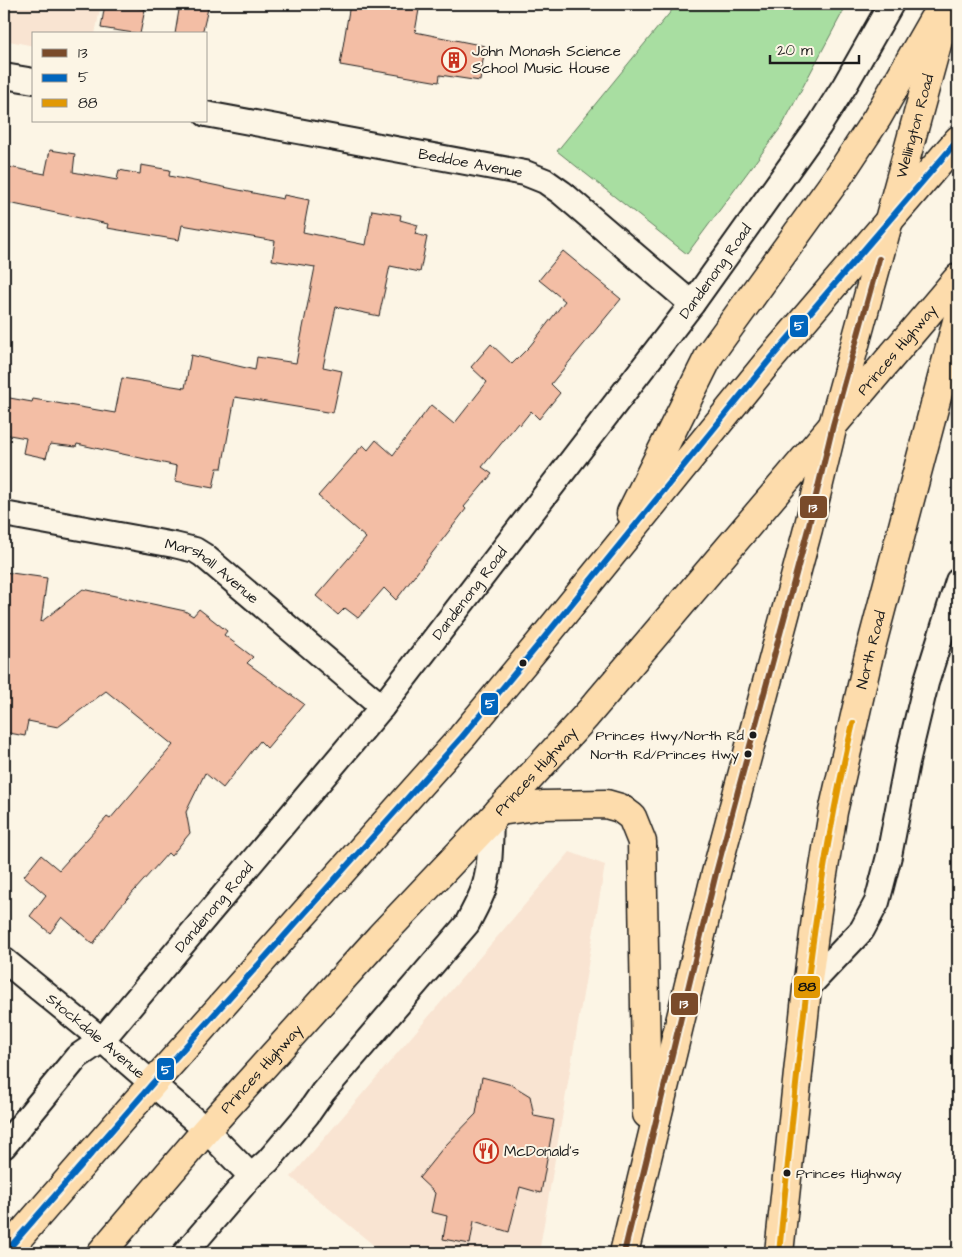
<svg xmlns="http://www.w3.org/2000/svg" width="962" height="1257" font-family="'Architects Daughter',sans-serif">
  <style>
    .built { fill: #f9e4d2 }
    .green { fill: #a8dea1; stroke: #627d5e }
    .building { fill: #f3bea5; stroke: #1c1c1c }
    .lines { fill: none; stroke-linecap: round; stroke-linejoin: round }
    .street-casing { stroke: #1c1c1c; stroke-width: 28 }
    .highway-casing { stroke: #1c1c1c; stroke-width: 31 }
    .street { stroke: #fcf5e5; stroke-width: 24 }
    .highway { stroke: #fddcac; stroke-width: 28 }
    .bus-1-casing { stroke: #fcf5e5; stroke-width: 10 }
    .bus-2-casing { stroke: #fcf5e5; stroke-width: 10 }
    .bus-3-casing { stroke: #fcf5e5; stroke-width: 10 }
    .bus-1 { stroke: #7a4b2a; stroke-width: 6 }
    .bus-2 { stroke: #0065bd; stroke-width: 6 }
    .bus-3 { stroke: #e19803; stroke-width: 6 }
    .bus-dot { fill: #1c1c1c; stroke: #fcf5e5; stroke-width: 2 }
    .labels { text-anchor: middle; stroke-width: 4; stroke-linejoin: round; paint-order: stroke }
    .bus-label { font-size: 14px; fill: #1c1c1c; stroke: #fcf5e5; text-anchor: end }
    .poi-label { font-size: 15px; fill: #1c1c1c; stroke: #fcf5e5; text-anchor: start }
    .street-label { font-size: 15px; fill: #1c1c1c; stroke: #fcf5e5 }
    .line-badge { stroke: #fcf5e5; stroke-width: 2 }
    .badge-label { font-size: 14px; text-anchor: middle; font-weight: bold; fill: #fff }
    .pale-badge-label { font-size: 14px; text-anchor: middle; font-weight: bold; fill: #111 }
  </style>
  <rect width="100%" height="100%" fill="#fcf5e5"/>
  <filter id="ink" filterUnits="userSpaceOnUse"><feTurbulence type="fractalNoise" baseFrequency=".02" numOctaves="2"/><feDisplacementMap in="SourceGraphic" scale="10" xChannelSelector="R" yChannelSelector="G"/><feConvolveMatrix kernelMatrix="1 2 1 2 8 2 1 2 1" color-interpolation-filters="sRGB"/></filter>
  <g filter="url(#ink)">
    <g class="built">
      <path d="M 4,4 L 101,4 L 95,34 L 34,34 L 34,46 L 4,40 Z"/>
      <path d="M 570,852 L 605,865 L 539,1253 L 383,1253 L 291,1177 Z"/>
    </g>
    <path class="green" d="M 677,4 L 847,4 L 782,126 L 687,254 L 557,151 Z"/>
    <g class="building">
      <path d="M 105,4 L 119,4 L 145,9 L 140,34 L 101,28 Z"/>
      <path d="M 180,4 L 209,4 L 202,34 L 175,34 Z"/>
      <path d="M 350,4 L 420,4 L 415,32 L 485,46 L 480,81 L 440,75 L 439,82 L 340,65 Z"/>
      <path d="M 50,150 L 75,154 L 73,172 L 117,180 L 119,170 L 140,174 L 141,165 L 170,170 L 169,176 L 283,199 L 284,195 L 309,200 L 303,232 L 366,245 L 372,210 L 401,215 L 400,220 L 418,225 L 415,234 L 427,237 L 420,272 L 390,266 L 379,316 L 336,307 L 323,367 L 342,371 L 333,413 L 235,397 L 222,468 L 217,468 L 213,488 L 175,481 L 177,466 L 77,444 L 76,447 L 50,444 L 46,458 L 23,453 L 26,438 L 4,434 L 4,397 L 32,402 L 33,399 L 115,413 L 122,378 L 185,388 L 191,355 L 255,370 L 257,357 L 296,363 L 315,267 L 272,260 L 275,241 L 182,225 L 179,240 L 107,228 L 108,224 L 4,202 L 4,166 L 45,174 Z"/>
      <path d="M 563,251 L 621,299 L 551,384 L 560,393 L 539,419 L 531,411 L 520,425 L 518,423 L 482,467 L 492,474 L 464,507 L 466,509 L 396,600 L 384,588 L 358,618 L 345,608 L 338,615 L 316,596 L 366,538 L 318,496 L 363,445 L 368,450 L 376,440 L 393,455 L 431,405 L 454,424 L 487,382 L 471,367 L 491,344 L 512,364 L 530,346 L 565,301 L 539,280 Z"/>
      <path d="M 4,572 L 47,578 L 41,622 L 83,589 L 185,611 L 193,616 L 199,609 L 227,631 L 224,635 L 253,657 L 247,663 L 304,704 L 267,748 L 260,741 L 223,788 L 205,773 L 186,812 L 190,833 L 171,856 L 168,853 L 118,909 L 93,944 L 62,917 L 50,933 L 30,916 L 46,895 L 24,876 L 41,855 L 59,870 L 107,817 L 110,819 L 173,745 L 106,691 L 58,727 L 28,721 L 25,736 L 4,732 Z"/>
      <path d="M 482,1077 L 512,1085 L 530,1096 L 534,1116 L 554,1120 L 541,1193 L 520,1187 L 509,1232 L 474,1221 L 470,1244 L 443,1239 L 447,1216 L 431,1212 L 435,1193 L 419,1178 L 443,1148 L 476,1114 Z"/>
    </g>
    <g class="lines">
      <defs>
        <g id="street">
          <path d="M 4,76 L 34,81"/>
          <path id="s1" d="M 206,114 L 525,173 L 545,181 L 562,193 L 692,304"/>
          <path id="s2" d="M 4,514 L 174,545 L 195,550 L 203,555 L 382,707"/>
          <path id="s3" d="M 4,960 L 102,1040 L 206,1130 L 251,1176"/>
          <path d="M 807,988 L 862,930 L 877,902 L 889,856 L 907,762 L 926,683 L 958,581"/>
          <path id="s4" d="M 4,1146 L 77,1057 L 102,1040 L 382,707 L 692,304 L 819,126 L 845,85 L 891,4"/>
          <path d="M 185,1253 L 251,1176 L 268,1161 L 307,1115 L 323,1092 L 467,924 C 473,912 480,900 484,888 C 491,866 490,842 491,820"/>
        </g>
        <g id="highway">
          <path d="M 631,513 L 710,354 L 838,177 L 877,118 L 933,20"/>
          <path d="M 499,811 L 543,805 L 606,804 L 620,808 L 632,817 L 642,842 L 647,1114"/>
          <path d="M 5,1253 L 152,1084 L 462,737 L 539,644 L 767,363 L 958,140"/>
          <path id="s5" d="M 101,1253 L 206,1130 L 380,937 L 491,820 L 586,716 L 958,278"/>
          <path id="s6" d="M 624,1253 L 716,873 L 808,529 L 833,425 L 948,4"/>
          <path id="s7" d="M 779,1253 L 807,988 L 817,911 L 833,812 L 868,659 L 958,317"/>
        </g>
      </defs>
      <use href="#street" class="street-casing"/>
      <use href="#highway" class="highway-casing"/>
      <use href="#street" class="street"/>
      <use href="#highway" class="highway"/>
      <defs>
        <path id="bus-1" d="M 624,1253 L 716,873 L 808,529 L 833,425 L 879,259"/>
        <path id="bus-2" d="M 5,1253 L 152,1084 L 462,737 L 539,644 L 767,363 L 958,140"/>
        <path id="bus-3" d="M 779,1253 C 797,1076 811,897 853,723"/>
      </defs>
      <use href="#bus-1" class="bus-1-casing"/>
      <use href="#bus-2" class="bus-2-casing"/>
      <use href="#bus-3" class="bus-3-casing"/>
      <use href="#bus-1" class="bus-1"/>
      <use href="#bus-2" class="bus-2"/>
      <use href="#bus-3" class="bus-3"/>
    </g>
  </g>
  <defs>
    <symbol id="building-ring" viewBox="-11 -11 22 22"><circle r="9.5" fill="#fcf5e5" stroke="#c8321e" stroke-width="1.5"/><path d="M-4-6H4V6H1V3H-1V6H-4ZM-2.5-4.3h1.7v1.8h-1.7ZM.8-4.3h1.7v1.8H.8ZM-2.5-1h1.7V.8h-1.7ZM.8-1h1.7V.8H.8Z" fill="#c8321e"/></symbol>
    <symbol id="restaurant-ring" viewBox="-11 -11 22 22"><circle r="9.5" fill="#fcf5e5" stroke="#c8321e" stroke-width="1.5"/><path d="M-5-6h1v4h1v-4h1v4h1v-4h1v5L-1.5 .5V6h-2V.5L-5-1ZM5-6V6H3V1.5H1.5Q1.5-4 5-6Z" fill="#c8321e"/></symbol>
  </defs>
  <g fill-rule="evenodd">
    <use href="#building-ring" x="440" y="46" width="28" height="28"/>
    <use href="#restaurant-ring" x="472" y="1137" width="28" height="28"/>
  </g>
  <g class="bus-dot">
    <circle cx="523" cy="663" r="4.5"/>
    <circle cx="753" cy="735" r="4.5"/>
    <circle cx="748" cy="754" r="4.5"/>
    <circle cx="787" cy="1173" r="4.5"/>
  </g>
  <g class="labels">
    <g class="bus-label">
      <text x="744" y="740">Princes Hwy/North Rd</text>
      <text x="739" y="759">North Rd/Princes Hwy</text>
      <text x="796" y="1178" text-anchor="start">Princes Highway</text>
    </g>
    <g class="poi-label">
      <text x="472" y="56">John Monash Science<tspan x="472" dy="17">School Music House</tspan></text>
      <text x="504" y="1156">McDonald's</text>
    </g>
    <g class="street-label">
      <text dy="5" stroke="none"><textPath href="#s6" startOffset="1164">Wellington Road</textPath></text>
      <text dy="5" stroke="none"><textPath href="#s1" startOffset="269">Beddoe Avenue</textPath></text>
      <text dy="5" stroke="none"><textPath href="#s4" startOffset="1129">Dandenong Road</textPath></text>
      <text dy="5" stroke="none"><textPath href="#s5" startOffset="1204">Princes Highway</textPath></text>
      <text dy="5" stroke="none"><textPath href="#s2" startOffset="219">Marshall Avenue</textPath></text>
      <text dy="5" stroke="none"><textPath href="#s4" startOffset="724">Dandenong Road</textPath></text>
      <text dy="5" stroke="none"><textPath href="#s7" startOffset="611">North Road</textPath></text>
      <text dy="5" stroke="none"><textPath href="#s5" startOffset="649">Princes Highway</textPath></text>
      <text dy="5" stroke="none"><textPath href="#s4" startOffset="319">Dandenong Road</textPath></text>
      <text dy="5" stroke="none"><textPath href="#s3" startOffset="119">Stockdale Avenue</textPath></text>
      <text dy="5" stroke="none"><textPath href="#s5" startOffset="244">Princes Highway</textPath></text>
    </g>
  </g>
  <g class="line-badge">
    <rect x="789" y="314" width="20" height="24" rx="5" fill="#0065bd"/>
    <rect x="799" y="495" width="29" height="24" rx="5" fill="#7a4b2a"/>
    <rect x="480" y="692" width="19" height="24" rx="5" fill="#0065bd"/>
    <rect x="793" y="975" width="28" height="24" rx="5" fill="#e19803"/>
    <rect x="670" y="992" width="29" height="24" rx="5" fill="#7a4b2a"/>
    <rect x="156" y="1057" width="19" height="24" rx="5" fill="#0065bd"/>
  </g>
  <g class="badge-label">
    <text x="799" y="330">5</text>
    <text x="813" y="512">13</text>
    <text x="490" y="708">5</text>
    <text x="684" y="1008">13</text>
    <text x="166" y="1074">5</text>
  </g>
  <g class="pale-badge-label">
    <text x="807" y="991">88</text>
  </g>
  <rect width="962" height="1257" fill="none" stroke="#fcf5e5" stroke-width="20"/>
  <rect x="10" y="10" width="942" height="1237" fill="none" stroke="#1c1c1c" stroke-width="2" filter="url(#ink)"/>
  <rect x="32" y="32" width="175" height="90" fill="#fcf5e5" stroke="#a29e95"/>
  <rect x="42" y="49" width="25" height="8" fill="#7a4b2a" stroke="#a29e95"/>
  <text x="78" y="58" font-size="15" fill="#1c1c1c">13</text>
  <rect x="42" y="74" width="25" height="8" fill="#0065bd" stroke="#a29e95"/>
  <text x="78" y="82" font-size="15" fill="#1c1c1c">5</text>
  <rect x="42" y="99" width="25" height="8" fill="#e19803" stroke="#a29e95"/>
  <text x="78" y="108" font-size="15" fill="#1c1c1c">88</text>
  <path d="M770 55v8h89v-8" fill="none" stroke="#1c1c1c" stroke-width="2.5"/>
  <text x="777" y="55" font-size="15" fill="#1c1c1c" stroke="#fcf5e5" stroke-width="4" paint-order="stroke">20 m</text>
</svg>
